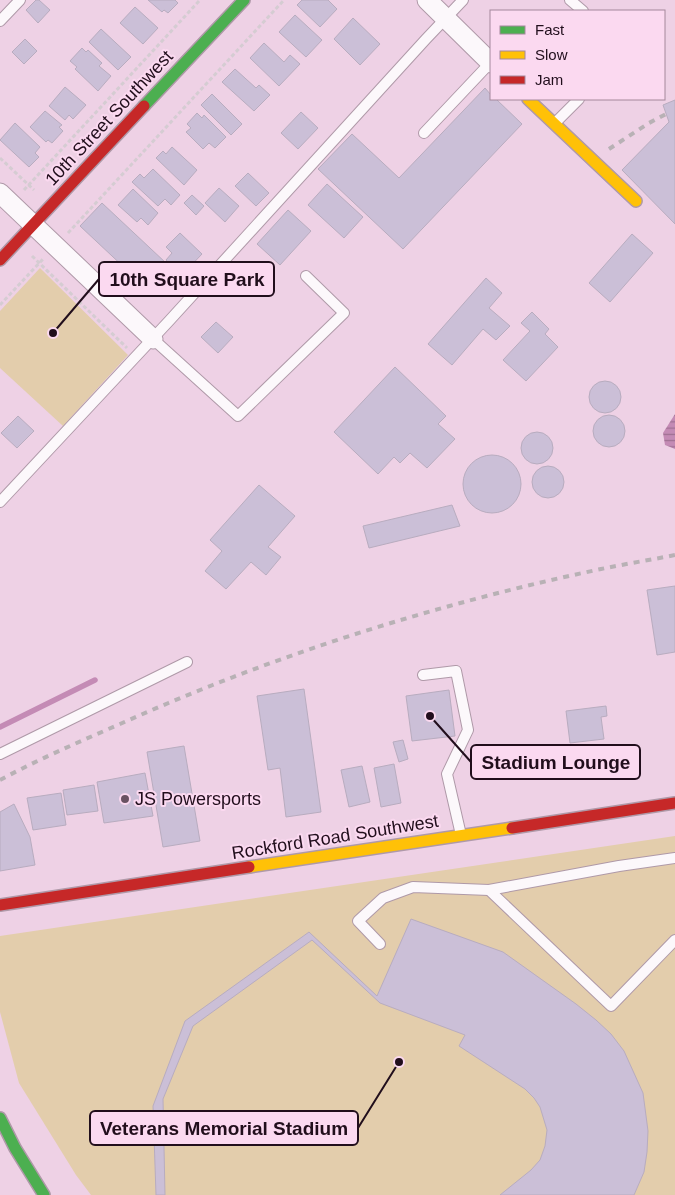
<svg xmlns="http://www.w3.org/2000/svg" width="675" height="1195" font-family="Helvetica,sans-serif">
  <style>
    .park { fill: #e3cdac }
    .water { fill: url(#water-rules) }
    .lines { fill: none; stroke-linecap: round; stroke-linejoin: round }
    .stream { stroke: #c48bb5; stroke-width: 5.5 }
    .building { fill: #cbbfd7; stroke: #b8acbf }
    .lane-casing { stroke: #af99a8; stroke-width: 12 }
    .street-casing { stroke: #af99a8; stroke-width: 21 }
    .fast-casing { stroke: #af99a8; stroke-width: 14 }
    .slow-casing { stroke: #af99a8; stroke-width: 14 }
    .jam-casing { stroke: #af99a8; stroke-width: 14 }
    .path { stroke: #d5ccd2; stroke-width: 3; stroke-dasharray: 4 2.5; stroke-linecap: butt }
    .lane { stroke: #fcf8fb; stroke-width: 10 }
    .street { stroke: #fcf8fb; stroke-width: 19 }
    .fast { stroke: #4caf50; stroke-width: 11 }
    .slow { stroke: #ffc107; stroke-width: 11 }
    .jam { stroke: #c62828; stroke-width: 11 }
    .rail { stroke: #b8b1b5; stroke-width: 4; stroke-dasharray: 6 6; stroke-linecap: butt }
    .poi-dot { fill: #695262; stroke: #fbd9f0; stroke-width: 2 }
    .labels { text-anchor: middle; stroke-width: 4; stroke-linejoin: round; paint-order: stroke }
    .street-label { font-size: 18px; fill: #210e1c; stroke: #fbd9f0 }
    .poi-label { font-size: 18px; fill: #210e1c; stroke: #fbd9f0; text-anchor: start }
    .leader { fill: none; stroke: #210e1c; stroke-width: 2 }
    .callout-dot { fill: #210e1c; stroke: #fbd9f0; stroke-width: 2 }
    .callout { fill: #fbd9f0; stroke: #210e1c; stroke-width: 2 }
    .callout-label { font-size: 19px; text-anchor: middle; font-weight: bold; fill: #210e1c }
  </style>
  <defs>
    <pattern id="water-rules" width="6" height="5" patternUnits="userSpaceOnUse" patternTransform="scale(1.25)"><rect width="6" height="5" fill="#c48bb5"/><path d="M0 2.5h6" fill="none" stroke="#9f7092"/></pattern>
  </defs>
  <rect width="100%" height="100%" fill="#eed1e5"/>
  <g class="park">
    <path d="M 40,268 L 128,355 L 63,426 L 0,368 L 0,311 Z"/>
    <path d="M 675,836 L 675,1195 L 91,1195 L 76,1175 L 19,1083 L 0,1012 L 0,936 Z"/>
  </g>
  <path class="water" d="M 675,414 L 675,449 L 665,445 L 663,433 Z"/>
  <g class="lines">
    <path class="stream" d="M 0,727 L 95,680"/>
  </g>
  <g class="building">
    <path d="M 36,0 L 39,0 L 50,10 L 38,23 L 26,10 Z"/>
    <path d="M 148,0 L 175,0 L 178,3 L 168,13 L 164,10 L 162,12 Z"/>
    <path d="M 302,0 L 328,0 L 337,9 L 320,27 L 297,5 Z"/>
    <path d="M 135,7 L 158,28 L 143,44 L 120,23 Z"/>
    <path d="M 295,15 L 322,40 L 306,57 L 279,32 Z"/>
    <path d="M 353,18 L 380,44 L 360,65 L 334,39 Z"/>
    <path d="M 101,29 L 131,57 L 118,70 L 89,42 Z"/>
    <path d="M 25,39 L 37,51 L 24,64 L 12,52 Z"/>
    <path d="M 264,43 L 284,62 L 290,55 L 300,64 L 279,86 L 250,58 Z"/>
    <path d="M 82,48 L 86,52 L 88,50 L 102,63 L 99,66 L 111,76 L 98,91 L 75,69 L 77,67 L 70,61 Z"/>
    <path d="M 235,69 L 256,88 L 259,85 L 270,95 L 254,111 L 222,82 Z"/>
    <path d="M 65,87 L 86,105 L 73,119 L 69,115 L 65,120 L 49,106 Z"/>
    <path d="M 485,88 L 491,95 L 491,99 L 496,99 L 522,124 L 403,249 L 318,169 L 352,134 L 399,178 Z"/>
    <path d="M 212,94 L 242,124 L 231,135 L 201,105 Z"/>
    <path d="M 675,100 L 675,224 L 622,170 L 669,122 L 663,105 Z"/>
    <path d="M 45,111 L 62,125 L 59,127 L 63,131 L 52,143 L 48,140 L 46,142 L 30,127 Z"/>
    <path d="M 301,112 L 318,128 L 298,149 L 281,133 Z"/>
    <path d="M 197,113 L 202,118 L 204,115 L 226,137 L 215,148 L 209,143 L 203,149 L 186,132 L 191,128 L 187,124 Z"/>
    <path d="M 15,123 L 40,147 L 35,153 L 39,157 L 29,167 L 0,140 Z"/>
    <path d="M 172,147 L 197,170 L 184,185 L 156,158 L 163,151 L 166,154 Z"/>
    <path d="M 153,169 L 180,195 L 171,205 L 165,199 L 158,206 L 132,182 L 140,174 L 144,178 Z"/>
    <path d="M 248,173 L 269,193 L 256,206 L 235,186 Z"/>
    <path d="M 327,184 L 363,217 L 344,238 L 308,205 Z"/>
    <path d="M 219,188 L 239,206 L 225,222 L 205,203 Z"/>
    <path d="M 133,189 L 158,213 L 148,225 L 141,218 L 137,222 L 118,205 Z"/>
    <path d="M 192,195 L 204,206 L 196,215 L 184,203 Z"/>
    <path d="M 102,203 L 166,263 L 144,286 L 80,226 Z"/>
    <path d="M 288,210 L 311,231 L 280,265 L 257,244 Z"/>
    <path d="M 180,233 L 202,254 L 182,275 L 166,260 L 172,253 L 166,247 Z"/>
    <path d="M 632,234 L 653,253 L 610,302 L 589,283 Z"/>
    <path d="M 486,278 L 502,293 L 489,308 L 510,326 L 496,340 L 483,329 L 452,365 L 428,344 Z"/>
    <path d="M 532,312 L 549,329 L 545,334 L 558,347 L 526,381 L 503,360 L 530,331 L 521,323 Z"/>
    <path d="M 216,322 L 233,337 L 218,353 L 201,337 Z"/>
    <path d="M 395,367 L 446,416 L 438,424 L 455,439 L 427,468 L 410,453 L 400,463 L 394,457 L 378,474 L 334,432 Z"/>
    <circle cx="605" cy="397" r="16"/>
    <circle cx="609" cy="431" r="16"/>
    <path d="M 18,416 L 34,431 L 17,448 L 1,433 Z"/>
    <circle cx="537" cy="448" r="16"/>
    <circle cx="492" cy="484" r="29"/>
    <circle cx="548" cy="482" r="16"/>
    <path d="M 259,485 L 295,516 L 268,547 L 281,557 L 266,575 L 251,562 L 226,589 L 205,571 L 222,551 L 210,540 Z"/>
    <path d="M 452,505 L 460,526 L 369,548 L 363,526 Z"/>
    <path d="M 675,586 L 675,652 L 657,655 L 647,590 Z"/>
    <path d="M 304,689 L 321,812 L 286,817 L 280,768 L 268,770 L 257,696 Z"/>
    <path d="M 449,690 L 455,736 L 412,741 L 406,696 Z"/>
    <path d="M 606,706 L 607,716 L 601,717 L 604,739 L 570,743 L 566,711 Z"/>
    <path d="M 403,740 L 408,759 L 399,762 L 393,742 Z"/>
    <path d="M 184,746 L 200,841 L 163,847 L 147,752 Z"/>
    <path d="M 394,764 L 401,803 L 381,807 L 374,768 Z"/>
    <path d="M 362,766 L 370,802 L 349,807 L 341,770 Z"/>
    <path d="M 145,773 L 153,816 L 104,823 L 97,782 Z"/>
    <path d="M 94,785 L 98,811 L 67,815 L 63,790 Z"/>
    <path d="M 61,793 L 66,825 L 33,830 L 27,798 Z"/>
    <path d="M 14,804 L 30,837 L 35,865 L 0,871 L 0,812 Z"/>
    <path d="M 411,919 L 503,952 L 576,1004 L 596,1020 L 611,1034 L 624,1051 L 643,1093 L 648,1131 L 647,1152 L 644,1172 L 634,1195 L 500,1195 L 531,1170 L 540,1160 L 545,1146 L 547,1130 L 540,1107 L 534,1098 L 525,1089 L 459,1046 L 465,1035 L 380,1003 L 312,940 L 193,1026 L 163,1099 L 165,1195 L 156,1195 L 153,1106 L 185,1021 L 309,932 L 377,996 Z"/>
  </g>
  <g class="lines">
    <defs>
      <g id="lane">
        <path d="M 570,0 L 583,11"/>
        <path d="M 0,21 L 20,0"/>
        <path d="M 555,123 L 579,99"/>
        <path d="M 424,133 L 491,62"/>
        <path d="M 153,339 L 238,416 L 344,313 L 306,276"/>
        <path d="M 0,502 L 169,321 L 426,39 L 463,0"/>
        <path d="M 423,675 L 456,671 L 468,730 L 447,774 L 461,835"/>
        <path d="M 0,754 L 187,662"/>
        <path d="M 675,858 L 619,866 L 489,890 L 611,1006 L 675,940"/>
        <path d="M 380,944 L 358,921 L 383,898 L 413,887 L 489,890"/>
      </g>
      <g id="street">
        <path d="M 427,0 L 491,63"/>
        <path d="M 0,193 L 153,339"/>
      </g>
      <g id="fast">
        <path d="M 144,106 L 244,0"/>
        <path d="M 0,1118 L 15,1148 L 44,1195"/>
      </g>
      <g id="slow">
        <path d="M 528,99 L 636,201"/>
        <path d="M 249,867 L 512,828"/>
      </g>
      <g id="jam">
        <path d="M 0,260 L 144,106"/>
        <path d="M 512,828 L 675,803"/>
        <path d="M 0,905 L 249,867"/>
      </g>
    </defs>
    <use href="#lane" class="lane-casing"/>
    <use href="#street" class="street-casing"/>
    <use href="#fast" class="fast-casing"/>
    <use href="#slow" class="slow-casing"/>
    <use href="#jam" class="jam-casing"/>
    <g class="path">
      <path d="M 0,158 L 34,190"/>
      <path d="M 24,190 L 200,0"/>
      <path d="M 68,233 L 284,0"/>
      <path d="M 32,256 L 127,348"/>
      <path d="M 0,305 L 44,258"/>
    </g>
    <use href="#lane" class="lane"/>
    <use href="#street" class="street"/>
    <use href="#fast" class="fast"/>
    <use href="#slow" class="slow"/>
    <use href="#jam" class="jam"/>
    <g class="rail">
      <path d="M 609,149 L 649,123 L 666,114"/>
      <path d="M 0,780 C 39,759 79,742 120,724 C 274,655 436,604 601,569 C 625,564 650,560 675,555"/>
    </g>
  </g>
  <circle class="poi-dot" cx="125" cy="799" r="5"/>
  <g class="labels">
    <g class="street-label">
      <text transform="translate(109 118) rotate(-47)" y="6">10th Street Southwest</text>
      <text transform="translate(335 837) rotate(-9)" y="6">Rockford Road Southwest</text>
    </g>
    <g class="poi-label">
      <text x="135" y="805">JS Powersports</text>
    </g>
  </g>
  <path class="leader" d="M53 333L99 279M430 716L471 762M399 1062L358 1128"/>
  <g class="callout-dot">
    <circle cx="53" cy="333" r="5"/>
    <circle cx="430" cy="716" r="5"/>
    <circle cx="399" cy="1062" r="5"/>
  </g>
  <g class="callout">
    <rect x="99" y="262" width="175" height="34" rx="5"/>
    <rect x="471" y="745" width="169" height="34" rx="5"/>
    <rect x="90" y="1111" width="268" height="34" rx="5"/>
  </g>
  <g class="callout-label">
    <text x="187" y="286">10th Square Park</text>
    <text x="556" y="769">Stadium Lounge</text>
    <text x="224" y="1135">Veterans Memorial Stadium</text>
  </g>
  <rect x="490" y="10" width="175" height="90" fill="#fbd9f0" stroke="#a4889b"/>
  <rect x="500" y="26" width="25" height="8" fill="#4caf50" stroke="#a4889b"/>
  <text x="535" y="35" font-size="15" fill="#210e1c">Fast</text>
  <rect x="500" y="51" width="25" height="8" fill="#ffc107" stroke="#a4889b"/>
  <text x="535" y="60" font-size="15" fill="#210e1c">Slow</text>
  <rect x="500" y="76" width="25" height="8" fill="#c62828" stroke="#a4889b"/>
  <text x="535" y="85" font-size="15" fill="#210e1c">Jam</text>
</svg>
